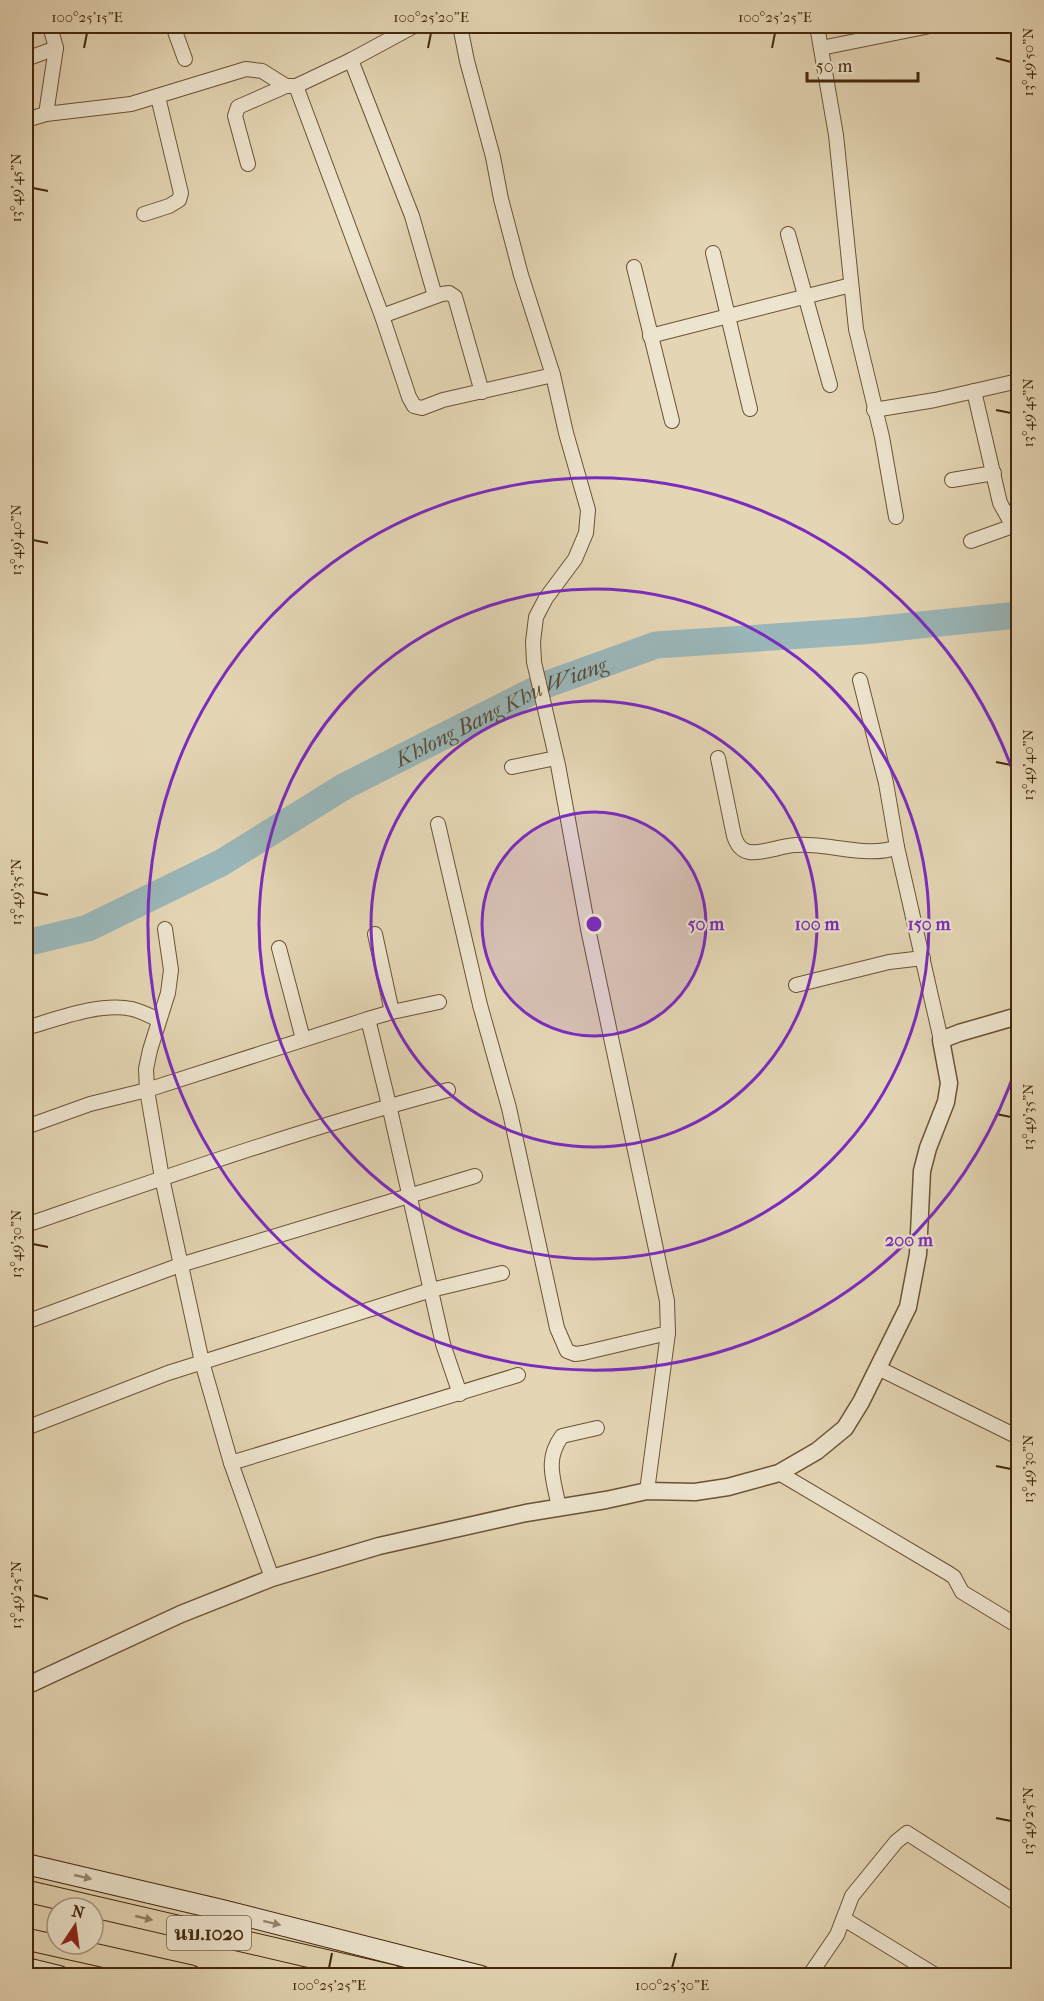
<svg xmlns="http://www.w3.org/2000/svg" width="1044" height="2001" font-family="'IM FELL French Canon','Noto Serif Thai',serif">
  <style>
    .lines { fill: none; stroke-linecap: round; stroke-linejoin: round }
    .river { stroke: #9ab6b8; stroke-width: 27 }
    .minor-casing { stroke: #6b5234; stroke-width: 16 }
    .tertiary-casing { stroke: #6b5234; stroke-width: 19 }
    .secondary-casing { stroke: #43270a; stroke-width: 22 }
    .primary-casing { stroke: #43270a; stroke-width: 23 }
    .minor { stroke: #ede4ce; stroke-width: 14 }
    .tertiary { stroke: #ede4ce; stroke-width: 16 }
    .secondary { stroke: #ede4ce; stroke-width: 20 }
    .primary { stroke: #e4d5b4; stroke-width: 21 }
    .oneway { fill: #98866c }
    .oneway2 { fill: #947e5f }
    .ticks { fill: none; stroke: #43270a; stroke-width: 2 }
    .ring { fill: none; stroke: #7b2cbf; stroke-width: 3 }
    .labels { text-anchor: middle; stroke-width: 4.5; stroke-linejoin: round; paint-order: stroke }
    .shield { fill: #ede4ce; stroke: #766045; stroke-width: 1.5 }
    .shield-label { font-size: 20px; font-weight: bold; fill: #43270a }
    .water-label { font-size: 22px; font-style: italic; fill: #594b36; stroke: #ede4ce }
    .centre { fill: #7b2cbf; stroke: #ede4ce; stroke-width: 3 }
    .ring-label { font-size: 18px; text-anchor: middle; font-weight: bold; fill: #7b2cbf; stroke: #ede4ce; stroke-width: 4.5; stroke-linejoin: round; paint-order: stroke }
    .neatline { fill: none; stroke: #43270a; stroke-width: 2 }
    .ticks-label { font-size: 15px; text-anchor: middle; fill: #43270a }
  </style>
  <rect width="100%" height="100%" fill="#e4d5b4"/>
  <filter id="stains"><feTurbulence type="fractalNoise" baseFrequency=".00333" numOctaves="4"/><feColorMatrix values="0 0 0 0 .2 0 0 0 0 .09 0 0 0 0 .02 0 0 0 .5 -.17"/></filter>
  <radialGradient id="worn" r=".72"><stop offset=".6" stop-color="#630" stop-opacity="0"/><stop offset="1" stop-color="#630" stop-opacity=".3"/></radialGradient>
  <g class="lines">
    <path class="river" id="s1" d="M 26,943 L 88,928 L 221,863 L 345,786 L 545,685 L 656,645 L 862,631 L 1018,615"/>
    <defs>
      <g id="minor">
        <path d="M 173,26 L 185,59"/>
        <path d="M 460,26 L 467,61 L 493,157 L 501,199 L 521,275 L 553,375 L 566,433 L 588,510 L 586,533 L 575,559 L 546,598 L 536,617 L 533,642 L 534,662 L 558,765 L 588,929 L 667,1301 L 668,1333 L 647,1491"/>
        <path d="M 817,26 L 836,135 L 856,329 L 882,437 L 896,517"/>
        <path d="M 821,48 L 930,26"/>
        <path d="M 26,59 L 56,48"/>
        <path d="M 351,60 L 412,216 L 435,296"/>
        <path d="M 296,86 L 382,316 L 409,397 L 414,406 L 422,408 L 443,400 L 553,375"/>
        <path d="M 46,114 L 56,48 L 50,26"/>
        <path d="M 26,120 L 46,114 L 131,104 L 246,69 L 262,71 L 286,86 L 296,86 L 351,60 L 414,26"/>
        <path d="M 248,164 L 235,116 L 238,107 L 286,86"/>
        <path d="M 144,214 L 169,206 L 179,200 L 181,193 L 158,97"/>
        <path d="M 788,234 L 830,385"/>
        <path d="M 713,253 L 750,409"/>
        <path d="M 634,267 L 672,421"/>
        <path d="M 382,316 L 442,294 L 449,293 L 455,297 L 482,392"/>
        <path d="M 650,336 L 851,285"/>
        <path d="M 974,391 L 1000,503 L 1013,526 L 1018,528"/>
        <path d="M 874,410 L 935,400 L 1018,381"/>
        <path d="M 952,480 L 994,473"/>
        <path d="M 971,541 L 1013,526"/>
        <path d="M 860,680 L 886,783 L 897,847 L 941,1040"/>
        <path d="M 718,758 L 734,836 C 737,844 740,850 749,852 C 763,854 780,846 795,845 C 827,842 868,859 897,847"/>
        <path d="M 512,767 L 556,758"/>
        <path d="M 438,824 L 480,1005 L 509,1108 L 557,1328 L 567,1351 L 575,1354 L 583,1353 L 668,1333"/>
        <path d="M 165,929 L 171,970 L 168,993 L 150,1050 L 146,1069 L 147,1090 L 162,1178 L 202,1362 L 231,1463 L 272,1578"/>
        <path d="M 375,934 L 392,1012"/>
        <path d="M 279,948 L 303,1039"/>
        <path d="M 796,985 L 889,962 L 923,958"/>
        <path d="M 368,1019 L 389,1105 L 443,1344 L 460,1394"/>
        <path d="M 26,1028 C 57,1019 100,1002 132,1009 C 141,1011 150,1016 159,1020"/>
        <path d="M 26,1127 L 90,1104 L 147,1090 L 368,1019 L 392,1012 L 439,1002"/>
        <path d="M 26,1225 C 166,1177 305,1128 448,1090"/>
        <path d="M 26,1322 L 180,1265 L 475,1176"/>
        <path d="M 878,1368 L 1018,1437"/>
        <path d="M 26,1428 L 168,1373 L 431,1290 L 502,1273"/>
        <path d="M 231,1463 L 518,1375"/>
        <path d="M 779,1473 L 948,1573 L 954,1577 L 962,1592 L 1018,1626"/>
        <path d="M 559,1508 C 554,1480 544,1460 562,1436 L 597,1428"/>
        <path d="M 844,1919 L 937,1976"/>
        <path d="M 809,1976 L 837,1935 L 852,1896 L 896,1842 L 907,1833 L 1018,1904"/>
      </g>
      <path id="tertiary" d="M 26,1686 L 181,1614 L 272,1578 L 379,1546 L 526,1513 L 606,1500 L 647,1491 L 695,1492 L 728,1487 L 779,1473 L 817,1451 L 845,1428 L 861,1402 L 908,1307 L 918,1254 L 922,1171 L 928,1148 L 946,1102 L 949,1083 L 941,1040 L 959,1033 L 1018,1016"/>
      <g id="secondary">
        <path d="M 26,1864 L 222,1910 L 481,1976"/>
        <path d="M 26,1968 L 59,1976"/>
      </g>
      <g id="primary">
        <path d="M 26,1891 L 393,1976"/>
        <path d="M 26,1939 L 191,1976"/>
      </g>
    </defs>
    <use href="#minor" class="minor-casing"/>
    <use href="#tertiary" class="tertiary-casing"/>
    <use href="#secondary" class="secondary-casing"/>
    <use href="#primary" class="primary-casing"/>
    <use href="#minor" class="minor"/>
    <use href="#tertiary" class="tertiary"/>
    <use href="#secondary" class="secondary"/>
    <use href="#primary" class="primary"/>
  </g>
  <defs><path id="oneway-solid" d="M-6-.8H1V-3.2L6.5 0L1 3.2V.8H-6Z" transform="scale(1.5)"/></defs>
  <g class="oneway">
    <use href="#oneway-solid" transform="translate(83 1877) rotate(13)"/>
    <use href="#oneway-solid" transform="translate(272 1923) rotate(14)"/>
  </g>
  <use class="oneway2" href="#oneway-solid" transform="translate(144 1918) rotate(13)"/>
  <path class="ticks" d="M 84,48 L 87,33M 428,48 L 431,33M 772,48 L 775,33M 996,58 L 1011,62M 33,188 L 48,191M 996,410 L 1011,413M 33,540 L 48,543M 996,762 L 1011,765M 33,892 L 48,895M 996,1114 L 1011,1117M 33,1244 L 48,1247M 996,1466 L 1011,1469M 33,1595 L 48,1599M 996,1818 L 1011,1821M 329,1968 L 332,1953M 672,1968 L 676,1953"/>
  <circle cx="594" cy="924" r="112" fill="#7b2cbf" fill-opacity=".12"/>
  <g class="ring">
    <circle cx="594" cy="924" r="112"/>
    <circle cx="594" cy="924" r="223"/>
    <circle cx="594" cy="924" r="335"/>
    <path d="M1018 1062A446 446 0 1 1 1018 786"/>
  </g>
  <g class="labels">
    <rect class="shield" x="167" y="1916" width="84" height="34" rx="4.5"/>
    <g class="shield-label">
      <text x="209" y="1940">นบ.1020</text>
    </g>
    <g class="water-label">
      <text dy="8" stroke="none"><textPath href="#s1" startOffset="531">Khlong Bang Khu Wiang</textPath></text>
    </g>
  </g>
  <circle cx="594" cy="924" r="9" class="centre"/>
  <g class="ring-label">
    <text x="706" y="930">50 m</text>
    <text x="817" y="930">100 m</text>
    <text x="929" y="930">150 m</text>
    <text x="909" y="1246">200 m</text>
  </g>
  <rect width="1044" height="2001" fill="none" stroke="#e4d5b4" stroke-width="66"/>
  <g transform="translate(75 1926) rotate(13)"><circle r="28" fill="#ede4ce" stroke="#a99880" stroke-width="1.5"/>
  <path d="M0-4.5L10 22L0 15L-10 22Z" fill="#8f2418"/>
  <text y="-9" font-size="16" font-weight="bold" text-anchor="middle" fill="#43270a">N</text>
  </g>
  <path d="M807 72v9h111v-9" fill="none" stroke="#43270a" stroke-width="3"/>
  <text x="816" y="72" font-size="18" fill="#43270a" stroke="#ede4ce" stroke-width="4.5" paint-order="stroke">50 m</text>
  <rect x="33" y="33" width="978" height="1935" class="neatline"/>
  <g class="ticks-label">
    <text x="87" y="22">100°25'15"E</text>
    <text x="431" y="22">100°25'20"E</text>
    <text x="775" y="22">100°25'25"E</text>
    <text transform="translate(1028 62) rotate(-90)" y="5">13°49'50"N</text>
    <text transform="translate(16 188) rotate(-90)" y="5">13°49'45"N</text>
    <text transform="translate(1028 413) rotate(-90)" y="5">13°49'45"N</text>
    <text transform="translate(16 540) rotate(-90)" y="5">13°49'40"N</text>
    <text transform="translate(1028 765) rotate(-90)" y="5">13°49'40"N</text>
    <text transform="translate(16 892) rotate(-90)" y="5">13°49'35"N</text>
    <text transform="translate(1028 1117) rotate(-90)" y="5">13°49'35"N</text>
    <text transform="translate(16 1244) rotate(-90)" y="5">13°49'30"N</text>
    <text transform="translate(1028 1469) rotate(-90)" y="5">13°49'30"N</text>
    <text transform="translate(16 1595) rotate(-90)" y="5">13°49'25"N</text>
    <text transform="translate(1028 1821) rotate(-90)" y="5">13°49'25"N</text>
    <text x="329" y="1990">100°25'25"E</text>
    <text x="672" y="1990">100°25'30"E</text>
  </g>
  <rect width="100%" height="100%" filter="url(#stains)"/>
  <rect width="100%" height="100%" fill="url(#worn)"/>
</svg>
